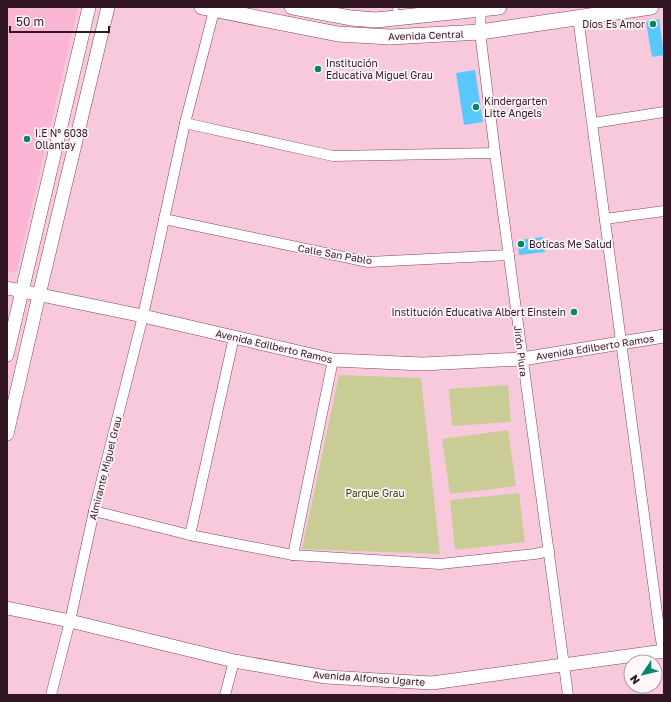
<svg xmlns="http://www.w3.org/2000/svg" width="671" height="702" font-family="'Golos Text',sans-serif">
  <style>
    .built { fill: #f9b5d3 }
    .green { fill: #c9cd95 }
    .building { fill: #59c7fb }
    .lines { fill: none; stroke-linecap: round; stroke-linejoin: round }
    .service-casing { stroke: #844261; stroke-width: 6 }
    .minor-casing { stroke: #844261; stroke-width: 11 }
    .tertiary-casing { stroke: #844261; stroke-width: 14 }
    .secondary-casing { stroke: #844261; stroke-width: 16 }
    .service { stroke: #fff; stroke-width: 5 }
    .minor { stroke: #fff; stroke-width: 10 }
    .tertiary { stroke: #fff; stroke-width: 13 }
    .secondary { stroke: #fff; stroke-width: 15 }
    .poi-dot { fill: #00866a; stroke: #fff6fa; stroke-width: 1.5 }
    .labels { text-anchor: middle; stroke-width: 3.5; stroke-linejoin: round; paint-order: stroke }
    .poi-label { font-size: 10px; fill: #311523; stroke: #fff6fa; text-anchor: start }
    .street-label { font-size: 10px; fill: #311523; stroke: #fff6fa }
    .park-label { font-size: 10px; fill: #3a3b11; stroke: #fff6fa }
  </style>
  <rect width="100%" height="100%" fill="#f8c9dc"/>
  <path class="built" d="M 7,7 L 78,7 L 17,270 L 14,273 L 7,271 Z"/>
  <g class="green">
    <path d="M 339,375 L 421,378 L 440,554 L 302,549 Z"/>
    <path d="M 508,385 L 511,422 L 452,426 L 449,389 Z"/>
    <path d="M 508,430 L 516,486 L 450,494 L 442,439 Z"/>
    <path d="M 519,493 L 525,542 L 455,550 L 450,500 Z"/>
  </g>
  <g class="building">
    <path d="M 659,19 L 664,55 L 652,57 L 646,22 Z"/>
    <path d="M 475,70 L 483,122 L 464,125 L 456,73 Z"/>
    <path d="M 543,237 L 545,252 L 519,255 L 518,240 Z"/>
  </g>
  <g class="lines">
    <defs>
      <path id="service" d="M 395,17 L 396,7"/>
      <g id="minor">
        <path d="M 481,7 L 480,32 L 495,153 L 568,695"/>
        <path d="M 578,17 L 659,628 L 663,651"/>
        <path d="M 185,123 L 333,156 L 495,153"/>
        <path d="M 593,123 L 664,112"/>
        <path d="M 164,219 L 368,262 L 509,255"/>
        <path d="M 605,219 L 664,211"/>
        <path d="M 94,511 L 190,535 L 293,555 L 440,564 L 535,554 L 549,551"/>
        <path d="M 190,535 L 234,337"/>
        <path d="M 293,555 L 333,360"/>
        <path d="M 51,695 L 70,621 L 94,511 L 143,316 L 185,123 L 215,7"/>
        <path d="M 225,695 L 234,661"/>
      </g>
      <g id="tertiary">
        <path d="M 7,288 L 143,316 L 333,360 L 423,364 L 522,359 L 664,336"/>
        <path d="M 7,355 L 89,7"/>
        <path d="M 7,434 L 39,295 L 108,7"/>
        <path d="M 7,608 L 70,621 L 234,661 L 326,677 L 432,683 L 664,651"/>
      </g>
      <g id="secondary">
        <path d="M 202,7 L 338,34 L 390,37 L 480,32 L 651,7"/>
        <path d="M 292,7 L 351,18 L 376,20 L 499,7"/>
      </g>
    </defs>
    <use href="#service" class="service-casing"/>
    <use href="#minor" class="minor-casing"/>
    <use href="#tertiary" class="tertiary-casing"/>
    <use href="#secondary" class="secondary-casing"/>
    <use href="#service" class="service"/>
    <use href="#minor" class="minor"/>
    <use href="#tertiary" class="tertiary"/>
    <use href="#secondary" class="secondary"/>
  </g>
  <g class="poi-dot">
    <circle cx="653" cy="24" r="4"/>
    <circle cx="318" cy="69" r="4"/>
    <circle cx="476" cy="107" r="4"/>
    <circle cx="27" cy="139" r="4"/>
    <circle cx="521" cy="244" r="4"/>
    <circle cx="574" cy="312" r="4"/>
  </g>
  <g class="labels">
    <g class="poi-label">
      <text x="645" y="28" text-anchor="end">Dios Es Amor</text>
      <text x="326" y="67">Institución<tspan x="326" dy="12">Educativa Miguel Grau</tspan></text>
      <text x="484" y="105">Kindergarten<tspan x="484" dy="12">Litte Angels</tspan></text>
      <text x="35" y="137">I.E N° 6038<tspan x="35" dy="12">Ollantay</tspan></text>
      <text x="529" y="248">Boticas Me Salud</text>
      <text x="566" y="316" text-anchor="end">Institución Educativa Albert Einstein</text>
    </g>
    <g class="street-label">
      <text transform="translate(426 35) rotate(-2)" y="4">Avenida Central</text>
      <text transform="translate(335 254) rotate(10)" y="4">Calle San Pablo</text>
      <text transform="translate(274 346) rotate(13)" y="4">Avenida Edilberto Ramos</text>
      <text transform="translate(595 347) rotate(-9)" y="4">Avenida Edilberto Ramos</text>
      <text transform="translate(521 351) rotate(83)" y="4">Jirón Piura</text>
      <text transform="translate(105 468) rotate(-76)" y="4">Almirante Miguel Grau</text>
      <text transform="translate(369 678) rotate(4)" y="4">Avenida Alfonso Ugarte</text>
    </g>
    <g class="park-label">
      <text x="375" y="497">Parque Grau</text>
    </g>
  </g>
  <rect width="671" height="702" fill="none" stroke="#311523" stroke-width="16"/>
  <g transform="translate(643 674) rotate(235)"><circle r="19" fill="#fff6fa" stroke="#ad9ca4"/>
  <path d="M0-3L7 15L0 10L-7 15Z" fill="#00866a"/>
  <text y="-6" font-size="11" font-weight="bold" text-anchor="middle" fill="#311523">N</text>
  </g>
  <path d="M10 26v6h99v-6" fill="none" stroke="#311523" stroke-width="2"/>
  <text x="16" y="26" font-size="12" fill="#311523" stroke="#fff6fa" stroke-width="3" paint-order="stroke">50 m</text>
</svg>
